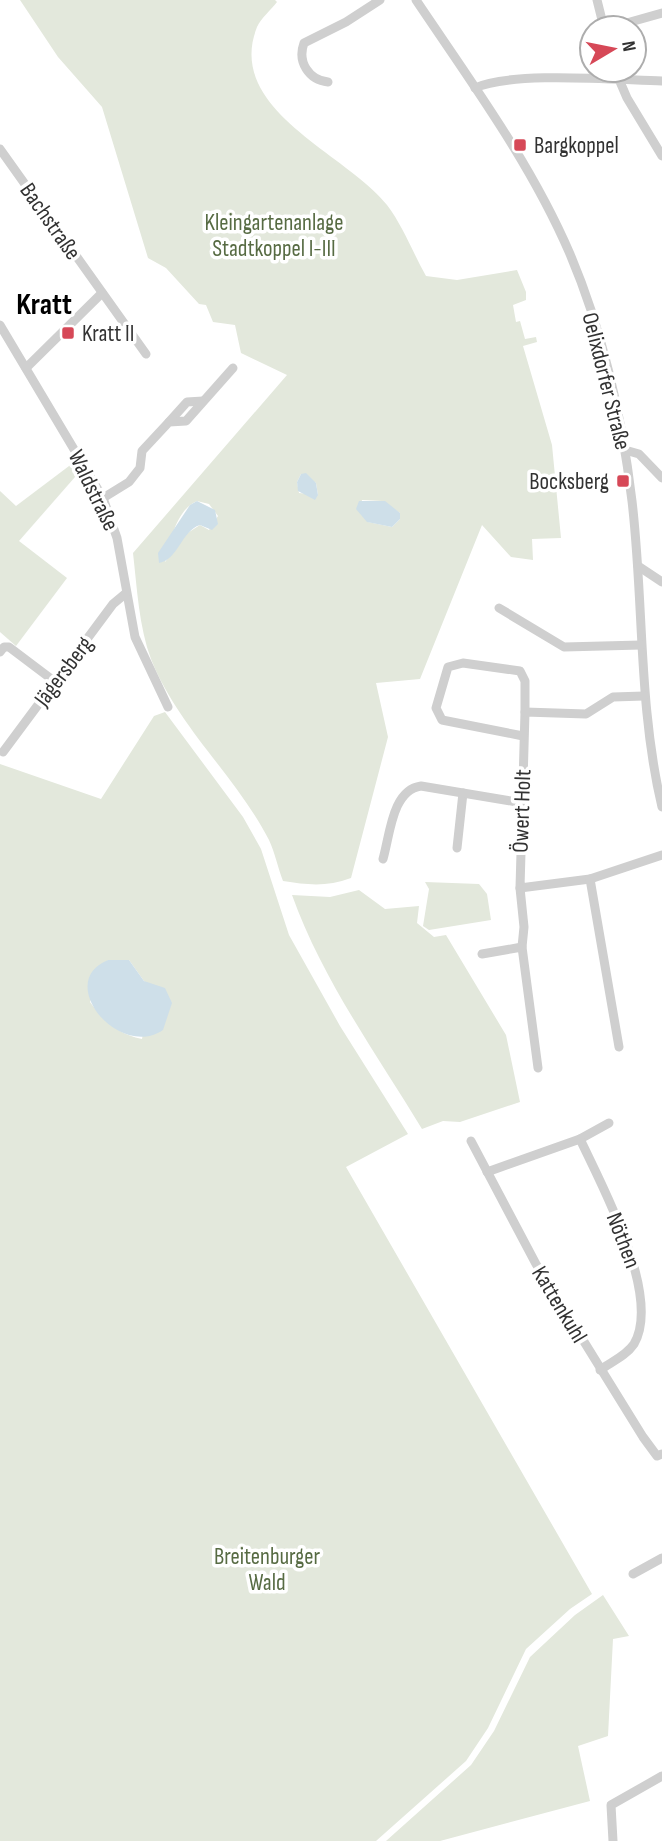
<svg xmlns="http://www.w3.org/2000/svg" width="662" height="1841" font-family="'Sofia Sans Condensed',sans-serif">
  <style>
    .green { fill: #e3e8dc; fill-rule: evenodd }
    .water { fill: #cedfe9 }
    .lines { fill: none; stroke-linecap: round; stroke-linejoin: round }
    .minor { stroke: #cfcfcf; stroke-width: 9 }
    .poi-dot { fill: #d64857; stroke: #fff; stroke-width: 2.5 }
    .labels { text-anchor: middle; stroke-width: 7; stroke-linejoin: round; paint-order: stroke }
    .poi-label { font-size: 23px; fill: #323232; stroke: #fff; text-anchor: start }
    .street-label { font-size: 23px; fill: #323232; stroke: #fff }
    .park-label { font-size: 23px; fill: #576b43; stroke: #fff }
    .district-label { font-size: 30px; font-weight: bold; fill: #000; stroke: #fff }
  </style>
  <rect width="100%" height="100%" fill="#fff"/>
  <g class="green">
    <path d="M 20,0 L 275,0 L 277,2 C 271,10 261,18 257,27 C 224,110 348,154 387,205 C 403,226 413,253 426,276 L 457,280 L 517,270 L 526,292 L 526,300 L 513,305 L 516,322 L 520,321 L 525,339 L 536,337 L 537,342 L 523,346 L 552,445 L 561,538 L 532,539 L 533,560 L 511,557 L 482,525 L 420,679 L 376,683 L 388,737 L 351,878 C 327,887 308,885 283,881 C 278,868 275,853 269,840 C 236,776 178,727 151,659 C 139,627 137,588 133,553 L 287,375 L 241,353 L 235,325 L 213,322 L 206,305 L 199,304 L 166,268 L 148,258 L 102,107 L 58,57 ZM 301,474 L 316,483 L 318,495 L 299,493 L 297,482 ZM 362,500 L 382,501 L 400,513 L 400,519 L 392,527 L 368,522 L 360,511 ZM 197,501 L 209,504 L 218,516 L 209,530 L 200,525 L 186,534 L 165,562 C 170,542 176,510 197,501 Z"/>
    <path d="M 77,460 L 82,469 L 19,541 L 67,578 L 16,646 L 0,632 L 0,491 L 16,506 Z"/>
    <path d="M 165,712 L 243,817 L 261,849 L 289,935 L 340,1026 L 408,1134 L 346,1167 L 592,1594 L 570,1609 L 526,1649 L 488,1728 L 466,1761 L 376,1841 L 0,1841 L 0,764 L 101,799 L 154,716 ZM 108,960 L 129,960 L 144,981 L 151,986 L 142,1039 C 118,1034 105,1022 90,1002 Z"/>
    <path d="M 425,882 L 479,884 L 487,894 L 491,920 L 429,930 L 423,926 L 429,889 Z"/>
    <path d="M 359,890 L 385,909 L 419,906 L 417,923 L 434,937 L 446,935 L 506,1035 L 520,1102 L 460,1122 L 443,1121 L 422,1129 C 376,1053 322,979 292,895 L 330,897 Z"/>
    <path d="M 603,1595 L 629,1636 L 613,1639 L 608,1736 L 578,1746 L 590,1801 L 440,1841 L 386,1841 L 471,1765 L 494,1731 L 530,1657 L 575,1615 Z"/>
  </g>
  <g class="water">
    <path d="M 306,473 L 316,483 L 318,495 L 315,500 L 298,491 L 297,482 L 301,474 Z"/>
    <path d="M 197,501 L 215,510 L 218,524 L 212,530 L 200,525 C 181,531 179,559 159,563 L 158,553 L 190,505 Z"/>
    <path d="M 359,501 L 385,501 L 400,513 L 400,519 L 392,527 L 367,522 L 356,509 Z"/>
    <path d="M 108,960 L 129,960 L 144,981 L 165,988 L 172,1003 L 163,1030 C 119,1060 54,982 108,960 Z"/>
  </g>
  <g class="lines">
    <g class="minor">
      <path d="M 416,0 C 471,82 531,163 570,254 C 603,332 622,417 632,501 C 644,603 638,706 662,807"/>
      <path d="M 597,0 L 604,28"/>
      <path d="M 609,28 L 662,13"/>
      <path d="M 615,70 L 627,98 L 662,156"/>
      <path d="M 328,82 C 309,80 297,62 304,43 L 346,22 L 380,0"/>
      <path d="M 475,88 C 510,71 618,80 662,81"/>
      <path d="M 0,149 L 146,354"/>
      <path d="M 0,325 L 103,498 L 117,538 L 135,637 L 168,707"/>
      <path d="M 26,368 L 102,293"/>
      <path d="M 169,422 L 187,402 L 203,401"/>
      <path d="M 625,450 L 639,454 L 662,478"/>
      <path d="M 103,498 L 129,482 L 140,468 L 142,451 L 169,422 L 186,421 L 233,368"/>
      <path d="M 638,566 L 662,582"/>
      <path d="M 499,608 L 564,647 L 641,645"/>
      <path d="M 0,652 L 4,647 L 9,647 L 54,681"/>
      <path d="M 644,696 L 613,697 L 586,714 L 525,712 L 520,888 L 590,879 L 662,855"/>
      <path d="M 523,736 L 442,720 L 436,708 L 448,667 L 463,663 L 520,671 L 525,681 L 525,712"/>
      <path d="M 3,752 L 113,604 L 125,594"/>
      <path d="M 457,848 L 463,793"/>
      <path d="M 383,859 C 390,835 392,790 421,786 L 523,803"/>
      <path d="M 590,879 L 619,1047"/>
      <path d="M 520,888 L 524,927 L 522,947 L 538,1068"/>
      <path d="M 482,954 L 522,947"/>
      <path d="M 580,1139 L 609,1123"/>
      <path d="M 471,1141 L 536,1264 L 643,1437 L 657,1456 L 662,1454"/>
      <path d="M 487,1172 L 580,1139 C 602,1186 662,1296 634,1344 C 626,1356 611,1362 600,1370"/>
      <path d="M 633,1574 L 662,1558"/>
      <path d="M 613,1841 L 611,1805 L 662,1776"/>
    </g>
  </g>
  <g class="poi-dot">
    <rect x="513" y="138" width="14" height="14" rx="3.5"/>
    <rect x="61" y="326" width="14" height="14" rx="3.5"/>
    <rect x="616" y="474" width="14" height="14" rx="3.5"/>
  </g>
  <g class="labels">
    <g class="poi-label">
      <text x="534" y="153">Bargkoppel</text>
      <text x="82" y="341">Kratt II</text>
      <text x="609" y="489" text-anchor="end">Bocksberg</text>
    </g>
    <g class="street-label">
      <text transform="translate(51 221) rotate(55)" y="8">Bachstraße</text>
      <text transform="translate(607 381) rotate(76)" y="8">Oelixdorfer Straße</text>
      <text transform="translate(94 490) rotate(64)" y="8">Waldstraße</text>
      <text transform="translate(63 671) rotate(-53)" y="8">Jägersberg</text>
      <text transform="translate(521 811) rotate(-88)" y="8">Öwert Holt</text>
      <text transform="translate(624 1240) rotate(69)" y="8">Nöthen</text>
      <text transform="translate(560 1304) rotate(59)" y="8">Kattenkuhl</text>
    </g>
    <g class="park-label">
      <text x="274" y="230">Kleingartenanlage<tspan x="274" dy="26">Stadtkoppel I-III</tspan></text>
      <text x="267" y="1564">Breitenburger<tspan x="267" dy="26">Wald</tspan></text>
    </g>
    <g class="district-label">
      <text x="44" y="314">Kratt</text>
    </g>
  </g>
  <g transform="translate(613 49) rotate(80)"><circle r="33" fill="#ffffff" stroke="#adadad" stroke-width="2"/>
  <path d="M0-5L12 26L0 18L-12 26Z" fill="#d64857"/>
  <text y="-10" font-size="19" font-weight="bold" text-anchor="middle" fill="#323232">N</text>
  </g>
</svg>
